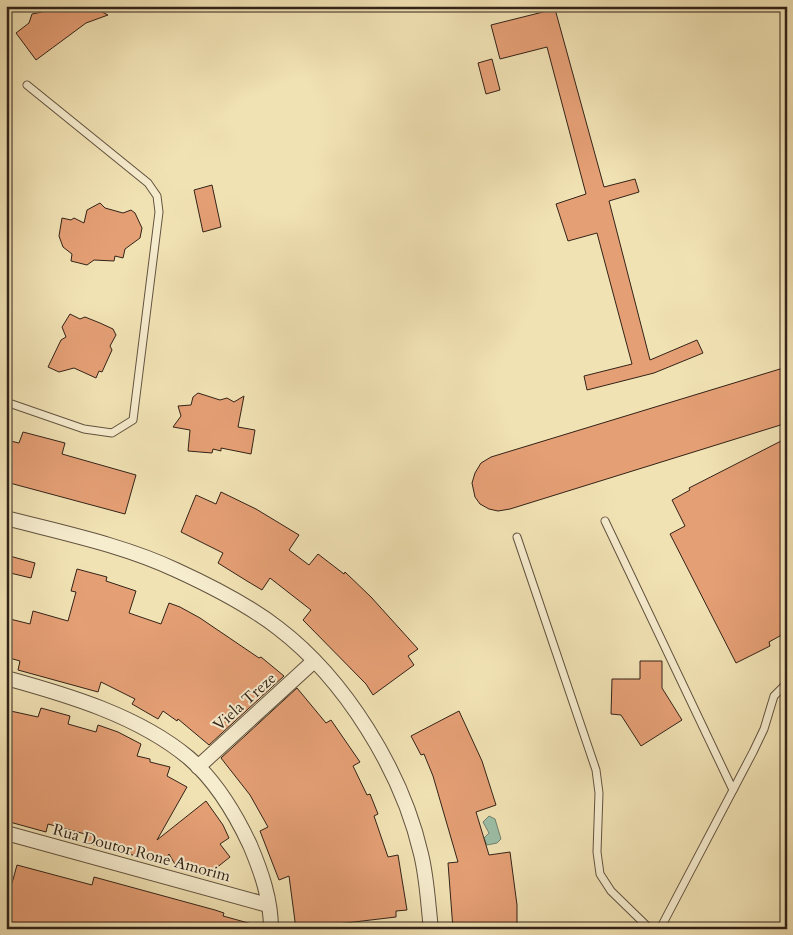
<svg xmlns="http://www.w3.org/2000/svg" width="793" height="935" font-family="Cardo,serif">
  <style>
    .water { fill: #9cbfa7; stroke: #72816e }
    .building { fill: #e59f75; stroke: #322318 }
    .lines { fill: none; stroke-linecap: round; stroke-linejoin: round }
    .service-casing { stroke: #62533f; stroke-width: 9 }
    .minor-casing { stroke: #62533f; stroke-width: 16 }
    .service { stroke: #f6ecce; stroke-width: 7 }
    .minor { stroke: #f6ecce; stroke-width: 14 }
    .labels { text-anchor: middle; stroke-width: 4; stroke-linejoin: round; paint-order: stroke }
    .street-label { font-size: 16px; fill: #322318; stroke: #f6ecce }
  </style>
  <rect width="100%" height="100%" fill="#f1e2b4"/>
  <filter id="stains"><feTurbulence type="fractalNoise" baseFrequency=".004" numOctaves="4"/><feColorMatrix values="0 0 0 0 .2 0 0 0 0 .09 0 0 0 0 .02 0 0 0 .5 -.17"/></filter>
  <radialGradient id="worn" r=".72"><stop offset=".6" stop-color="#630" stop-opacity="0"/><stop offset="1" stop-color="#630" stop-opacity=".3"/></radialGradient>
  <path class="water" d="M 489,816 L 495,819 L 501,839 L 497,843 L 487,845 L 484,838 L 489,833 L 483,822 Z"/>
  <g class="building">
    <path d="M 50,6 L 90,6 L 108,15 L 86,23 L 36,60 L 16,33 L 29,23 L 32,14 L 42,12 Z"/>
    <path d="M 555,9 L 604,187 L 635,179 L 639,192 L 609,201 L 650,360 L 697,340 L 703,353 L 654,373 L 587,390 L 584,376 L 632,364 L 597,233 L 568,241 L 556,204 L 586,194 L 547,47 L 500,59 L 491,25 Z"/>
    <path d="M 492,59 L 500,90 L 486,94 L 478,63 Z"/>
    <path d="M 212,185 L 221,227 L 203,232 L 194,190 Z"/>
    <path d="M 100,203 L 105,208 L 123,213 L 131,210 L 135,213 L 142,228 L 140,238 L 125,249 L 123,258 L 115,256 L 114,261 L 94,260 L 87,265 L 71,261 L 72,254 L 63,247 L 59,236 L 62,218 L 71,220 L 74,218 L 84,223 L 87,210 Z"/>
    <path d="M 70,314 L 80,319 L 85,317 L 100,323 L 113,329 L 116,335 L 110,346 L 112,350 L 102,372 L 99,371 L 96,378 L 74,368 L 59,372 L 48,367 L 61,340 L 66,337 L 62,327 Z"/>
    <path d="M 780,369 L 787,370 L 787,423 L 510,509 L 498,511 L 489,509 L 480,504 L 475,497 L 472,483 L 475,473 L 481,463 L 491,457 Z"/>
    <path d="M 198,393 L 220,400 L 227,398 L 234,402 L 244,396 L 238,427 L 255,430 L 251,454 L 221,448 L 221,451 L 213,449 L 212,453 L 188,451 L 190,430 L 173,427 L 181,416 L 178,406 L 191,405 L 193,397 Z"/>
    <path d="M 23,432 L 65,443 L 62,454 L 136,475 L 125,514 L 6,482 L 6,440 L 19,443 Z"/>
    <path d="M 787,438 L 787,632 L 769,642 L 770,646 L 736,663 L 670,534 L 685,526 L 672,500 L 690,490 L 689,488 Z"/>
    <path d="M 221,492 L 256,509 L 299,535 L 289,550 L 309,565 L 318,554 L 344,574 L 345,572 L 371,597 L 418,649 L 408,656 L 414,665 L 373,695 L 366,684 L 303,620 L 311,610 L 270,578 L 262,590 L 247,581 L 218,563 L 223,553 L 181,532 L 196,495 L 216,504 Z"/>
    <path d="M 6,555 L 35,563 L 31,578 L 6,572 Z"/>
    <path d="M 77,569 L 107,577 L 106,581 L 136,591 L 129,613 L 161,624 L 169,603 L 180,607 L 200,618 L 259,658 L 261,657 L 284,676 L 209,745 L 178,719 L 177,721 L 163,711 L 158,719 L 132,704 L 135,699 L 101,682 L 98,692 L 18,670 L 20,661 L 6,657 L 6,618 L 30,624 L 33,611 L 68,621 L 76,592 L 71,591 Z"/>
    <path d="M 640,661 L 662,661 L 662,688 L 682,720 L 641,746 L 621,715 L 611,714 L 612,679 L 640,679 Z"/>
    <path d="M 297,688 L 326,723 L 331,720 L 360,762 L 353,766 L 367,795 L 370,794 L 378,814 L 374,816 L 388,857 L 398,855 L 407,910 L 396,911 L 396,917 L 337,924 L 338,929 L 296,929 L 289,876 L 279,880 L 260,831 L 268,827 L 250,795 L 221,758 Z"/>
    <path d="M 41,708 L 70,716 L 68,724 L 96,732 L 98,725 L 118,732 L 141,744 L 137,756 L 150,759 L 150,762 L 170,767 L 167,776 L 187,787 L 157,840 L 206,801 L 223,825 L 229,838 L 220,844 L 230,857 L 210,873 L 206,867 L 199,872 L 176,866 L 169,854 L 163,863 L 83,842 L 85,834 L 48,824 L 46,832 L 6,821 L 6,710 L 38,717 Z"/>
    <path d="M 459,711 L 482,761 L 496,805 L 476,812 L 489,855 L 510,852 L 517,905 L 517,929 L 453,929 L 448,863 L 458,862 L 433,776 L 424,754 L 421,755 L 411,736 Z"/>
    <path d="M 17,865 L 92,885 L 94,877 L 215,910 L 224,913 L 223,916 L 252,924 L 252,929 L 6,929 L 6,905 Z"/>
  </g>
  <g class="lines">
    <defs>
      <g id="service">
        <path d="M 6,402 L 84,429 L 112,433 L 133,420 L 159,212 L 157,196 L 148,183 L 27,85"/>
        <path d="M 605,521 L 733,790"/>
        <path d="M 517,537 L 596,770 L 599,793 L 597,852 L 600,874 L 611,891 L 650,929"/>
        <path d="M 660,929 L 753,752 L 764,729 L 774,696 L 787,683"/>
      </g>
      <g id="minor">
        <path d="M 6,518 C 63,533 123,545 176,570 C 211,586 247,604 278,628 C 345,679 402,771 421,854 C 427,878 428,904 431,929"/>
        <path d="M 6,678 C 68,695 139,716 189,758 C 216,781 235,813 250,845 C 261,871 271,899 271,929"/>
        <path d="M 198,767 L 314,661"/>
        <path d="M 6,833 L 268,905"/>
      </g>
    </defs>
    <use href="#service" class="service-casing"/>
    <use href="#minor" class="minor-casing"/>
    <use href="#service" class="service"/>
    <use href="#minor" class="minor"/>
  </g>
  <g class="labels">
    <g class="street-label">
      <text transform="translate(244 701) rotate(-42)" y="6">Viela Treze</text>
      <text transform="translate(142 852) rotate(15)" y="6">Rua Doutor Rone Amorim</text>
    </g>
  </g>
  <rect width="793" height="935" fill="none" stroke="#f1e2b4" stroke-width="25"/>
  <rect x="8" y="8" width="778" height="920" fill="none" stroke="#322318" stroke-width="2.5"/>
  <rect x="12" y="12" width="768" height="910" fill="none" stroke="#322318"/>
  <rect width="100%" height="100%" filter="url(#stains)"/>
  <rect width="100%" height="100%" fill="url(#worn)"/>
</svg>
